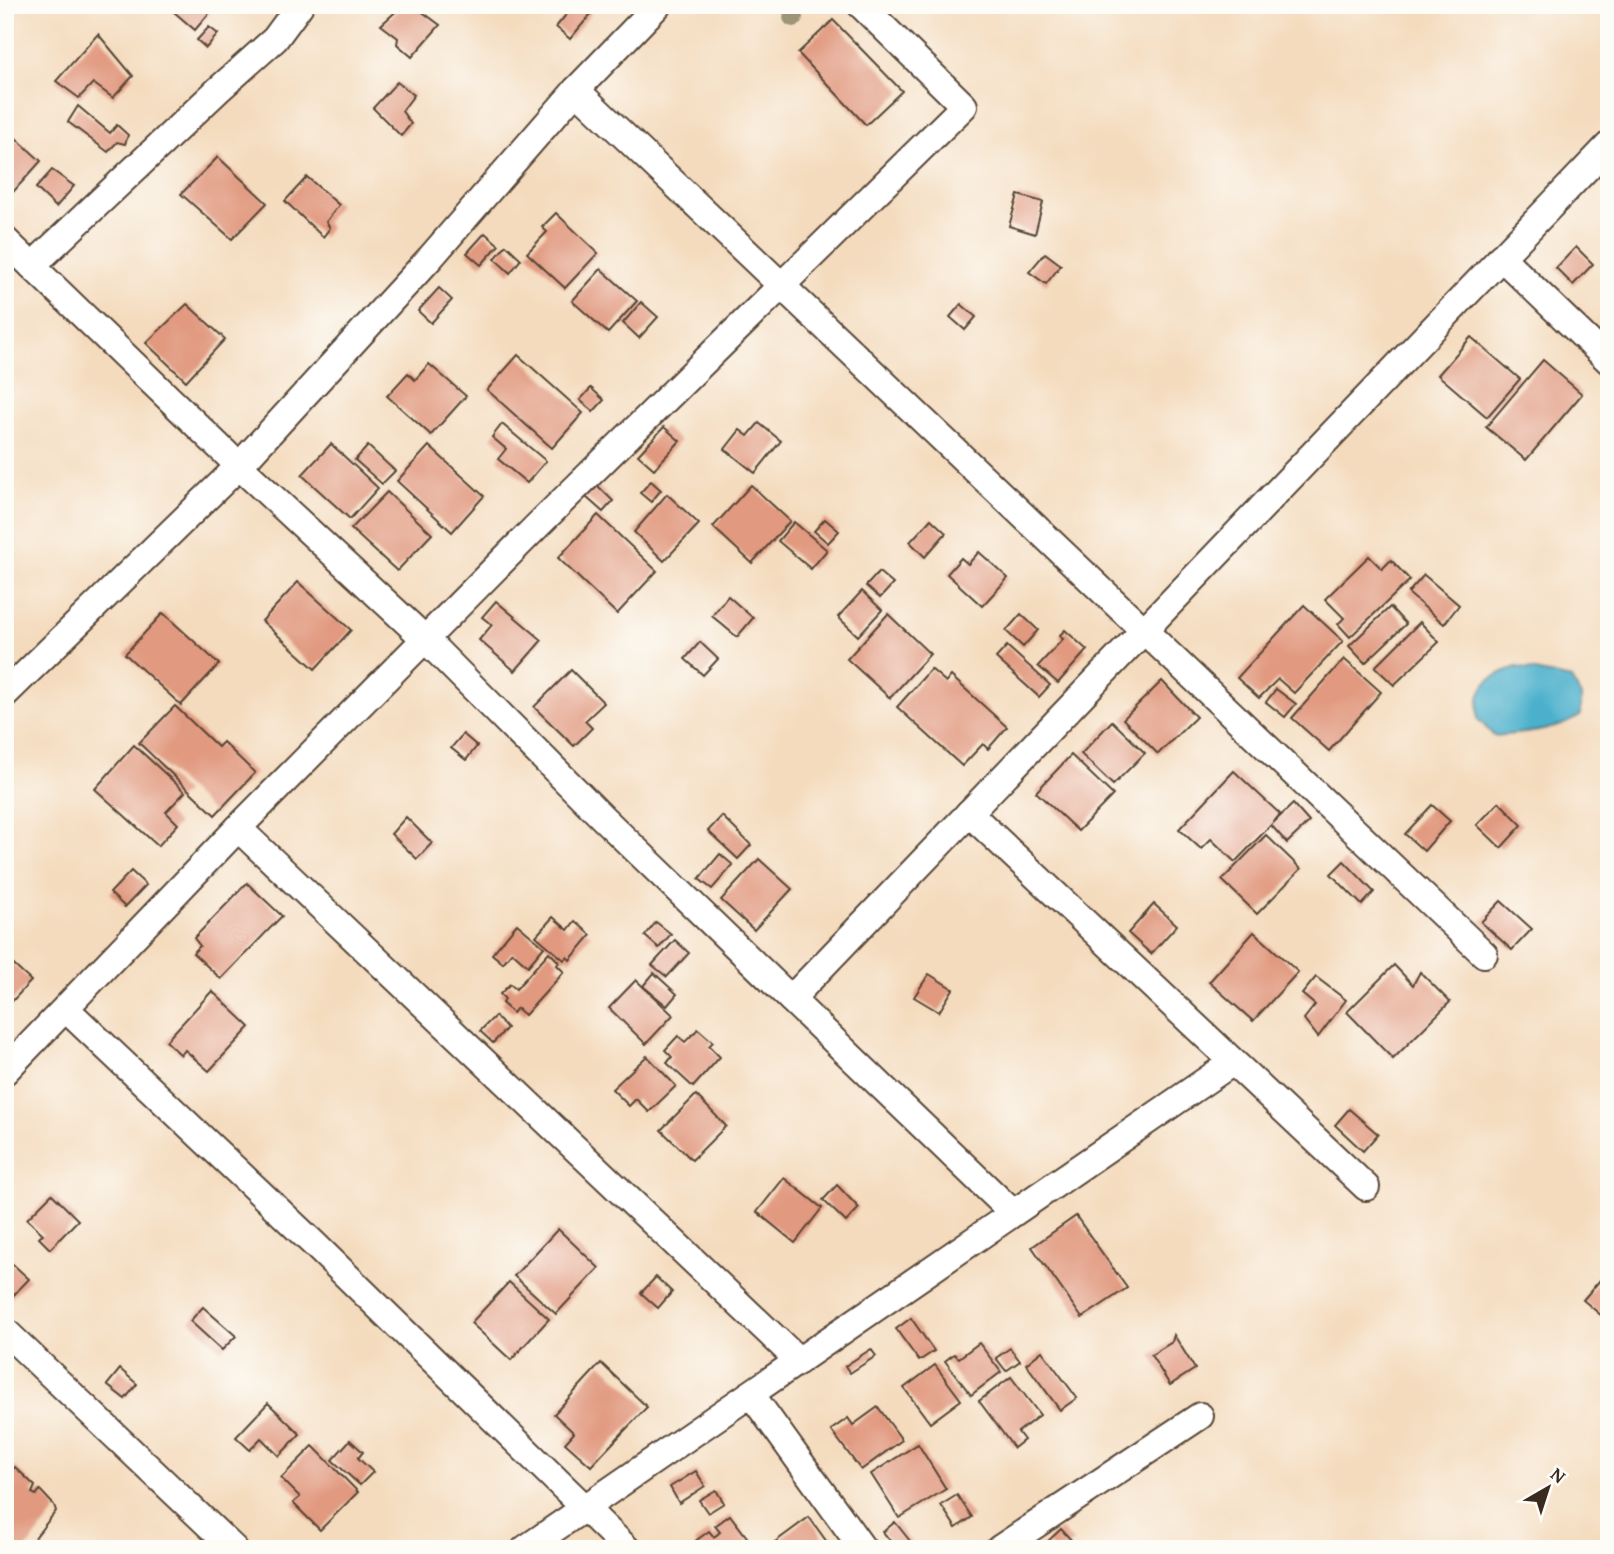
<svg xmlns="http://www.w3.org/2000/svg" width="1614" height="1554" font-family="'Gentium Book Plus',serif">
  <style>
    .water { fill: #4cb0cc; stroke: #446d75; stroke-width: 2 }
    .building { fill: #e1997f }
    .lines { fill: none; stroke-linecap: round; stroke-linejoin: round }
    .street-casing { stroke: #574536; stroke-width: 30 }
    .street { stroke: #fff; stroke-width: 26 }
    .tree { fill: #9e9576 }
  </style>
  <rect width="100%" height="100%" fill="#fdfcf7"/>
  <filter id="ink" filterUnits="userSpaceOnUse"><feTurbulence type="fractalNoise" baseFrequency=".0143" numOctaves="2"/><feDisplacementMap in="SourceGraphic" scale="14" xChannelSelector="R" yChannelSelector="G"/><feConvolveMatrix kernelMatrix="1 2 1 2 8 2 1 2 1" color-interpolation-filters="sRGB"/></filter>
  <filter id="wash" filterUnits="userSpaceOnUse"><feTurbulence type="fractalNoise" baseFrequency=".00686" numOctaves="4" result="noise"/><feDisplacementMap in="SourceGraphic" scale="28" xChannelSelector="R" yChannelSelector="G"/><feGaussianBlur stdDeviation="1.57" result="paint"/><feColorMatrix in="noise" values="0 0 0 0 0 0 0 0 0 0 0 0 0 0 0 0 0 1.4 0 .05"/><feComposite in="paint" operator="in"/></filter>
  <g filter="url(#wash)">
    <rect width="100%" height="100%" fill="#f4dbbe"/>
    <path class="water" d="M 1517,667 L 1571,679 L 1581,696 L 1581,715 C 1556,732 1524,733 1494,736 L 1478,719 C 1476,686 1486,677 1517,667 Z"/>
    <g id="blocks">
      <g class="building">
        <path d="M 166,5 L 216,5 L 195,30 Z"/>
        <path d="M 403,5 L 413,5 L 440,25 L 412,57 L 397,44 L 398,38 L 381,25 Z"/>
        <path d="M 574,5 L 581,5 L 591,14 L 570,39 L 556,27 Z"/>
        <path d="M 833,20 L 902,91 L 866,125 L 798,53 Z"/>
        <path d="M 209,27 L 218,34 L 206,48 L 197,40 Z"/>
        <path d="M 98,34 L 133,76 L 113,98 L 93,83 L 79,98 L 56,81 Z"/>
        <path d="M 397,82 L 414,95 L 402,111 L 411,124 L 401,136 L 373,108 Z"/>
        <path d="M 78,106 L 110,133 L 117,125 L 128,135 L 125,144 L 117,142 L 108,152 L 68,122 Z"/>
        <path d="M 5,128 L 41,161 L 5,201 Z"/>
        <path d="M 218,157 L 267,203 L 232,239 L 181,194 Z"/>
        <path d="M 52,170 L 74,186 L 56,207 L 36,188 Z"/>
        <path d="M 307,177 L 339,205 L 326,222 L 330,228 L 323,237 L 285,201 Z"/>
        <path d="M 1018,195 L 1043,202 L 1035,234 L 1009,226 Z"/>
        <path d="M 556,213 L 598,253 L 565,288 L 527,253 L 547,232 L 542,227 Z"/>
        <path d="M 485,233 L 499,245 L 481,265 L 467,253 Z"/>
        <path d="M 506,245 L 521,259 L 510,273 L 495,259 Z"/>
        <path d="M 1576,247 L 1593,264 L 1573,285 L 1556,268 Z"/>
        <path d="M 1045,253 L 1061,265 L 1046,284 L 1029,272 Z"/>
        <path d="M 601,269 L 637,301 L 608,333 L 572,301 Z"/>
        <path d="M 439,288 L 452,300 L 431,323 L 418,311 Z"/>
        <path d="M 641,302 L 658,317 L 639,338 L 623,323 Z"/>
        <path d="M 187,304 L 225,339 L 186,381 L 146,343 Z"/>
        <path d="M 961,304 L 976,317 L 965,330 L 950,317 Z"/>
        <path d="M 1471,337 L 1520,379 L 1487,417 L 1438,375 Z"/>
        <path d="M 518,355 L 583,413 L 552,448 L 487,390 Z"/>
        <path d="M 1543,360 L 1582,394 L 1526,460 L 1486,427 Z"/>
        <path d="M 429,364 L 466,396 L 431,435 L 387,396 L 408,373 L 415,380 Z"/>
        <path d="M 591,388 L 604,400 L 593,412 L 580,400 Z"/>
        <path d="M 759,423 L 781,441 L 755,473 L 725,449 L 740,430 L 748,436 Z"/>
        <path d="M 502,424 L 546,461 L 527,483 L 498,459 L 506,449 L 492,437 Z"/>
        <path d="M 664,427 L 680,441 L 654,469 L 638,455 Z"/>
        <path d="M 331,444 L 378,488 L 350,519 L 302,475 Z"/>
        <path d="M 368,446 L 395,471 L 382,484 L 355,460 Z"/>
        <path d="M 429,446 L 484,496 L 452,532 L 397,481 Z"/>
        <path d="M 651,481 L 661,490 L 651,502 L 640,493 Z"/>
        <path d="M 751,485 L 790,521 L 752,563 L 713,527 Z"/>
        <path d="M 598,486 L 613,501 L 603,512 L 586,497 Z"/>
        <path d="M 387,492 L 432,534 L 397,571 L 351,529 Z"/>
        <path d="M 667,494 L 699,524 L 664,561 L 634,532 Z"/>
        <path d="M 598,515 L 657,571 L 617,614 L 558,558 Z"/>
        <path d="M 825,519 L 839,531 L 828,543 L 814,531 Z"/>
        <path d="M 931,519 L 946,533 L 925,557 L 910,542 Z"/>
        <path d="M 794,522 L 827,550 L 811,569 L 778,541 Z"/>
        <path d="M 979,552 L 1008,578 L 982,606 L 947,574 L 961,558 L 968,564 Z"/>
        <path d="M 1369,556 L 1382,569 L 1391,560 L 1410,580 L 1350,637 L 1338,624 L 1344,618 L 1325,599 Z"/>
        <path d="M 879,572 L 893,584 L 880,598 L 866,586 Z"/>
        <path d="M 1424,575 L 1459,605 L 1444,624 L 1408,593 Z"/>
        <path d="M 298,582 L 351,630 L 315,669 L 262,621 Z"/>
        <path d="M 862,591 L 882,610 L 858,636 L 838,617 Z"/>
        <path d="M 728,596 L 753,618 L 737,637 L 712,616 Z"/>
        <path d="M 496,601 L 542,640 L 515,671 L 479,640 L 492,625 L 482,617 Z"/>
        <path d="M 1304,605 L 1343,641 L 1294,693 L 1278,679 L 1259,698 L 1237,678 Z"/>
        <path d="M 1390,607 L 1406,624 L 1365,663 L 1349,646 Z"/>
        <path d="M 163,613 L 219,664 L 181,705 L 125,654 Z"/>
        <path d="M 888,614 L 930,654 L 890,698 L 847,659 Z"/>
        <path d="M 1021,614 L 1038,630 L 1023,647 L 1006,631 Z"/>
        <path d="M 1420,622 L 1439,642 L 1394,685 L 1375,667 Z"/>
        <path d="M 1065,630 L 1087,650 L 1058,683 L 1038,666 L 1063,639 L 1059,636 Z"/>
        <path d="M 700,642 L 718,659 L 703,675 L 685,659 Z"/>
        <path d="M 1007,646 L 1050,685 L 1039,697 L 996,658 Z"/>
        <path d="M 1344,659 L 1381,692 L 1329,751 L 1292,718 Z"/>
        <path d="M 931,669 L 946,682 L 951,676 L 1007,727 L 988,749 L 983,744 L 962,766 L 897,707 Z"/>
        <path d="M 571,670 L 604,703 L 585,721 L 592,728 L 574,746 L 534,707 Z"/>
        <path d="M 1162,681 L 1196,717 L 1158,754 L 1123,719 Z"/>
        <path d="M 1276,689 L 1296,704 L 1285,717 L 1266,702 Z"/>
        <path d="M 175,706 L 218,747 L 223,742 L 255,773 L 215,815 L 139,743 Z"/>
        <path d="M 1112,721 L 1145,753 L 1113,785 L 1081,754 Z"/>
        <path d="M 463,734 L 477,746 L 466,760 L 451,748 Z"/>
        <path d="M 134,745 L 185,792 L 166,812 L 178,824 L 158,846 L 95,789 Z"/>
        <path d="M 1071,755 L 1113,795 L 1078,831 L 1036,792 Z"/>
        <path d="M 1234,771 L 1280,814 L 1272,824 L 1293,804 L 1309,822 L 1287,843 L 1271,825 L 1235,862 L 1211,839 L 1201,849 L 1179,829 Z"/>
        <path d="M 1499,802 L 1522,825 L 1501,848 L 1477,825 Z"/>
        <path d="M 1432,805 L 1450,821 L 1424,851 L 1405,834 Z"/>
        <path d="M 722,816 L 751,845 L 738,859 L 708,831 Z"/>
        <path d="M 406,817 L 432,843 L 417,859 L 391,834 Z"/>
        <path d="M 1266,835 L 1301,869 L 1257,914 L 1222,880 Z"/>
        <path d="M 720,854 L 733,865 L 712,889 L 699,879 Z"/>
        <path d="M 759,859 L 792,889 L 754,930 L 721,900 Z"/>
        <path d="M 1344,861 L 1374,892 L 1362,905 L 1331,874 Z"/>
        <path d="M 131,871 L 146,885 L 125,907 L 110,893 Z"/>
        <path d="M 247,883 L 282,916 L 221,979 L 193,953 L 200,946 L 194,938 Z"/>
        <path d="M 1501,901 L 1532,929 L 1512,950 L 1481,922 Z"/>
        <path d="M 1154,904 L 1177,925 L 1151,954 L 1128,933 Z"/>
        <path d="M 553,917 L 568,930 L 575,921 L 591,935 L 570,960 L 567,957 L 564,960 L 536,936 Z"/>
        <path d="M 656,922 L 671,934 L 659,948 L 645,936 Z"/>
        <path d="M 517,924 L 544,947 L 528,966 L 512,952 L 503,963 L 492,954 Z"/>
        <path d="M 1254,932 L 1298,972 L 1253,1021 L 1209,982 Z"/>
        <path d="M 675,940 L 689,953 L 667,977 L 652,965 Z"/>
        <path d="M 549,952 L 559,962 L 557,965 L 564,972 L 525,1015 L 517,1008 L 513,1013 L 502,1003 L 505,999 L 500,994 L 510,984 L 516,989 Z"/>
        <path d="M 5,957 L 31,981 L 5,1009 Z"/>
        <path d="M 1394,965 L 1413,985 L 1420,972 L 1450,1002 L 1393,1059 L 1347,1012 Z"/>
        <path d="M 654,973 L 677,994 L 667,1006 L 643,986 Z"/>
        <path d="M 929,974 L 953,989 L 939,1012 L 914,997 Z"/>
        <path d="M 1316,977 L 1346,1000 L 1318,1037 L 1304,1019 L 1315,1005 L 1302,994 Z"/>
        <path d="M 636,980 L 673,1015 L 646,1044 L 609,1008 Z"/>
        <path d="M 212,991 L 250,1027 L 209,1071 L 185,1050 L 181,1055 L 166,1041 Z"/>
        <path d="M 495,1016 L 507,1028 L 493,1043 L 480,1031 Z"/>
        <path d="M 698,1029 L 713,1042 L 709,1046 L 720,1057 L 693,1087 L 667,1063 L 672,1057 L 665,1050 L 678,1036 L 685,1042 Z"/>
        <path d="M 647,1056 L 676,1086 L 649,1112 L 636,1099 L 629,1106 L 612,1089 Z"/>
        <path d="M 696,1095 L 726,1126 L 692,1160 L 661,1130 Z"/>
        <path d="M 1349,1109 L 1378,1134 L 1363,1151 L 1335,1125 Z"/>
        <path d="M 784,1178 L 822,1208 L 795,1243 L 757,1212 Z"/>
        <path d="M 837,1185 L 859,1208 L 846,1222 L 823,1200 Z"/>
        <path d="M 52,1194 L 78,1220 L 50,1249 L 39,1238 L 43,1234 L 27,1219 Z"/>
        <path d="M 1076,1216 L 1127,1288 L 1082,1318 L 1032,1247 Z"/>
        <path d="M 558,1229 L 599,1268 L 556,1314 L 514,1276 Z"/>
        <path d="M 5,1257 L 29,1279 L 11,1298 L 5,1293 Z"/>
        <path d="M 1606,1273 L 1609,1276 L 1609,1322 L 1583,1300 Z"/>
        <path d="M 656,1277 L 672,1292 L 658,1308 L 641,1293 Z"/>
        <path d="M 509,1282 L 549,1319 L 511,1360 L 471,1323 Z"/>
        <path d="M 203,1307 L 236,1336 L 222,1350 L 190,1321 Z"/>
        <path d="M 911,1318 L 934,1351 L 919,1361 L 896,1329 Z"/>
        <path d="M 1174,1335 L 1195,1369 L 1170,1385 L 1151,1355 L 1172,1342 Z"/>
        <path d="M 979,1343 L 1001,1372 L 971,1395 L 945,1361 L 954,1354 L 959,1358 Z"/>
        <path d="M 1010,1348 L 1020,1361 L 1006,1371 L 996,1358 Z"/>
        <path d="M 871,1349 L 876,1356 L 850,1373 L 845,1366 Z"/>
        <path d="M 1042,1351 L 1077,1398 L 1060,1410 L 1026,1364 Z"/>
        <path d="M 601,1363 L 647,1407 L 591,1466 L 565,1443 L 574,1433 L 554,1414 Z"/>
        <path d="M 935,1365 L 961,1400 L 930,1423 L 904,1388 Z"/>
        <path d="M 120,1369 L 137,1384 L 125,1399 L 107,1385 Z"/>
        <path d="M 1011,1377 L 1040,1415 L 1018,1432 L 1024,1440 L 1014,1448 L 979,1401 Z"/>
        <path d="M 268,1403 L 300,1434 L 279,1456 L 261,1438 L 250,1450 L 236,1437 Z"/>
        <path d="M 878,1407 L 902,1440 L 861,1470 L 831,1430 L 848,1418 L 853,1425 Z"/>
        <path d="M 350,1440 L 363,1452 L 358,1458 L 373,1472 L 360,1485 L 332,1460 Z"/>
        <path d="M 918,1444 L 946,1489 L 899,1518 L 871,1474 Z"/>
        <path d="M 313,1446 L 358,1492 L 320,1530 L 293,1503 L 300,1497 L 281,1478 Z"/>
        <path d="M 15,1467 L 35,1486 L 32,1493 L 36,1495 L 40,1490 L 54,1505 L 56,1511 L 26,1549 L 13,1549 L 5,1541 L 5,1476 Z"/>
        <path d="M 696,1471 L 705,1486 L 679,1503 L 670,1487 Z"/>
        <path d="M 716,1490 L 724,1503 L 708,1513 L 699,1500 Z"/>
        <path d="M 957,1495 L 972,1517 L 956,1528 L 941,1505 Z"/>
        <path d="M 730,1515 L 756,1549 L 699,1549 L 694,1542 L 709,1531 L 714,1537 L 720,1532 L 715,1526 Z"/>
        <path d="M 809,1517 L 832,1549 L 780,1549 L 775,1542 Z"/>
        <path d="M 895,1522 L 914,1546 L 910,1549 L 897,1549 L 883,1532 Z"/>
        <path d="M 1061,1529 L 1073,1542 L 1065,1549 L 1053,1549 L 1047,1542 Z"/>
      </g>
    </g>
  </g>
  <g filter="url(#ink)">
    <use href="#blocks" fill-opacity="0" stroke="#574536" stroke-width="2"/>
    <g class="lines">
      <defs>
        <g id="street">
          <path d="M 576,90 L 1484,954"/>
          <path d="M 5,240 L 239,466 L 425,639 L 603,818 L 1012,1212"/>
          <path d="M 1501,257 L 1609,361"/>
          <path d="M 32,266 L 218,90 L 275,39 L 300,5"/>
          <path d="M 5,694 L 239,466 L 431,257 L 576,90 L 658,5"/>
          <path d="M 969,813 L 1366,1187"/>
          <path d="M 238,828 L 799,1361"/>
          <path d="M 791,999 L 1609,145"/>
          <path d="M 66,1009 L 314,1244 L 627,1549"/>
          <path d="M 5,1071 L 238,828 L 536,527 L 964,106 L 861,5"/>
          <path d="M 5,1331 L 234,1549"/>
          <path d="M 751,1394 L 863,1549"/>
          <path d="M 525,1549 L 1233,1062"/>
          <path d="M 999,1549 L 1200,1416"/>
        </g>
      </defs>
      <use href="#street" class="street-casing"/>
      <use href="#street" class="street"/>
    </g>
    <circle class="tree" cx="793" cy="17" r="10"/>
  </g>
  <rect width="1614" height="1554" fill="none" stroke="#fdfcf7" stroke-width="28"/>
  <g transform="translate(1548 1488) rotate(39)" stroke="#fdfcf7" stroke-width="5" paint-order="stroke">
  <path d="M0-5L12 26L0 18L-12 26Z" fill="#3b2a1e"/>
  <text y="-10" font-size="19" font-weight="bold" text-anchor="middle" fill="#3b2a1e">N</text>
  </g>
</svg>
